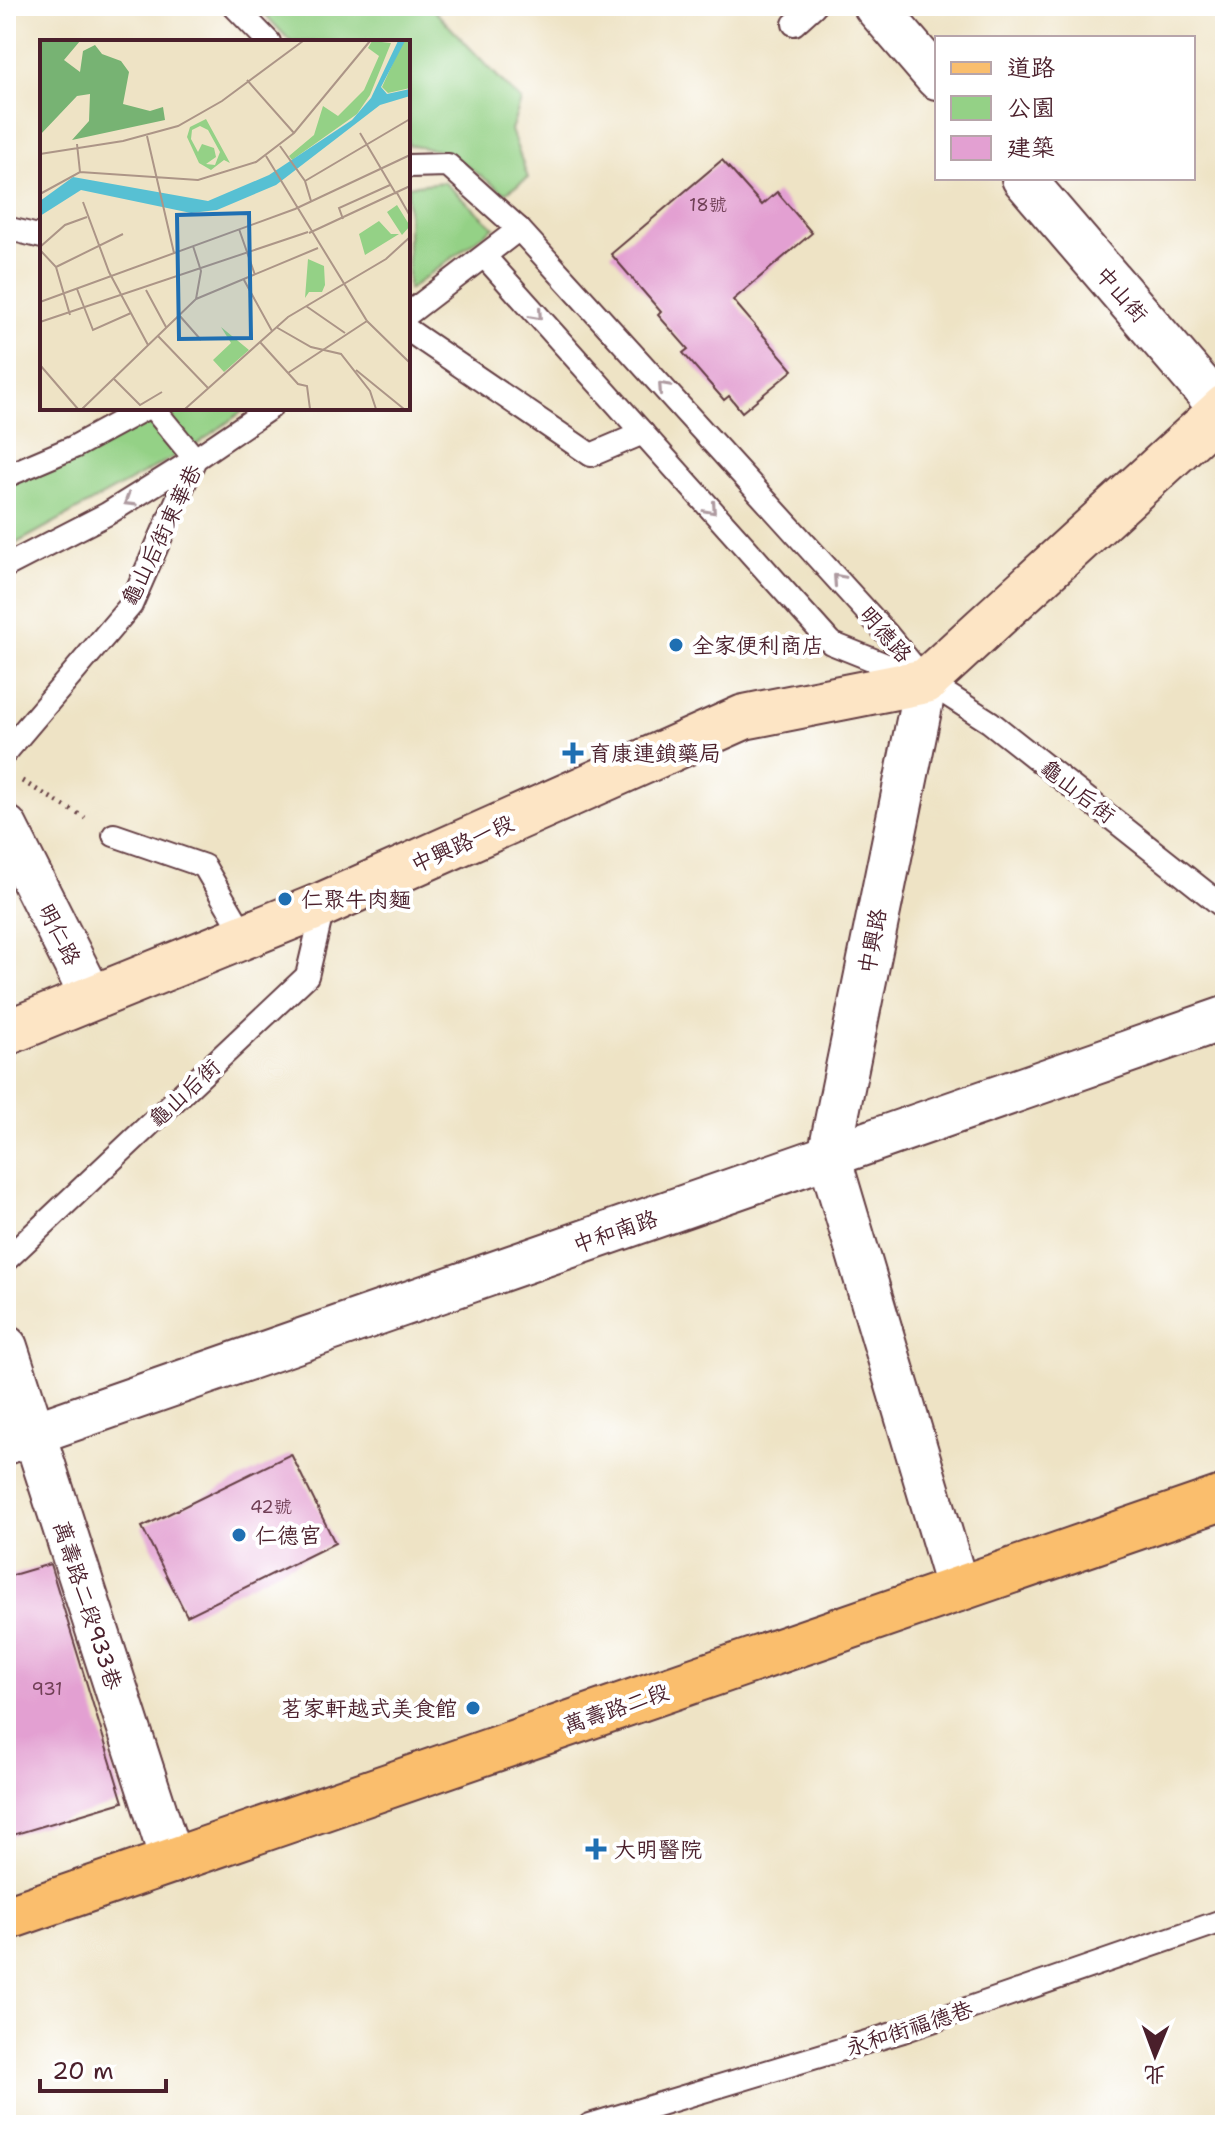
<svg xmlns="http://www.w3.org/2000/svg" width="1231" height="2131" font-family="'Shantell Sans','LXGW WenKai TC',sans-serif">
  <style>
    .green { fill: #94d186; stroke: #6f7858; stroke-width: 2 }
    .building { fill: #e3a0d2 }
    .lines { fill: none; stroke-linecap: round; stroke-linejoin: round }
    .lane-casing { stroke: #633c42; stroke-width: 26 }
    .street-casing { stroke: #633c42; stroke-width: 46 }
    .secondary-casing { stroke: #633c42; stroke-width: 48 }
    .primary-casing { stroke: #633c42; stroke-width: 48 }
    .path { stroke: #633c42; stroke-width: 5; stroke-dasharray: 2 6; stroke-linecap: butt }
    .lane { stroke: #fff; stroke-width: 22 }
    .street { stroke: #fff; stroke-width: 42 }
    .secondary { stroke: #fde5c5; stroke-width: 44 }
    .primary { stroke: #fabe6d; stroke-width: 44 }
    .oneway { stroke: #ae9aa0 }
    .poi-dot { fill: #1f6fb2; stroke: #fff; stroke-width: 3 }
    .labels { text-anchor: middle; stroke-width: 8; stroke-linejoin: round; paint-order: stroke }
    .number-label { font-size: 18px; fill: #703f55 }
    .street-label { font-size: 22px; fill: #4a1f2b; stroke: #fff }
    .poi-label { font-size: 22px; fill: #4a1f2b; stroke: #fff; text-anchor: start }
    .inset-road { fill: none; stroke: #ac9587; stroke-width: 2 }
    .view { fill: #1f6fb2; fill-opacity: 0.15; stroke: #1f6fb2; stroke-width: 4 }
    .inset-edge { fill: none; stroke: #4a1f2b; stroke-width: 4 }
  </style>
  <rect width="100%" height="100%" fill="#fff"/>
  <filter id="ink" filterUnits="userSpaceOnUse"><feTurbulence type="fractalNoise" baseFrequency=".0125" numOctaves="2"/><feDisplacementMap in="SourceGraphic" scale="16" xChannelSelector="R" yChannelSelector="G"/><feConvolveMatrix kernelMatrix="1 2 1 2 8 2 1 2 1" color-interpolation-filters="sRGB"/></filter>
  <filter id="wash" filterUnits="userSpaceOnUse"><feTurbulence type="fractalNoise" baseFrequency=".006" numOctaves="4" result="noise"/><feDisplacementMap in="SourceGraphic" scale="32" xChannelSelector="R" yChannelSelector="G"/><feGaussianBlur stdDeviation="1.8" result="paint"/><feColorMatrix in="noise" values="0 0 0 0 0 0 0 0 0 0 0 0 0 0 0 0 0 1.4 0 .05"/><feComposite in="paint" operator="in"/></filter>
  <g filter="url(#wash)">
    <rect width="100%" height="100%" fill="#eee3c5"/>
    <g class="green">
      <path d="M 257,6 L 430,6 L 521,101 L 511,130 L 528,178 L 505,193 L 447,152 L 408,145 L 408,42 L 291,42 Z"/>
      <path d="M 444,182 L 494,227 L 408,290 L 408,186 Z"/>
      <path d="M 138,408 L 247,408 L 199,443 L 6,549 L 6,485 Z"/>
    </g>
    <g id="blocks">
      <g class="building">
        <path d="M 722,160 L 762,205 L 777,192 L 812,233 L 733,300 L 793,370 L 742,412 L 729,396 L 724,400 L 683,353 L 688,349 L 658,315 L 661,312 L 611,254 Z"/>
        <path d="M 291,1454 L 335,1543 L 187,1616 L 142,1527 Z"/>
        <path d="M 50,1564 L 123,1802 L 6,1837 L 6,1577 Z"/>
      </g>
    </g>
  </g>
  <g filter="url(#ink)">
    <use href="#blocks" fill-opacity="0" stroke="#633c42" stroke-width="2"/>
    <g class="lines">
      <defs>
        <g id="lane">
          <path d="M 234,6 L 269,42"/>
          <path d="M 794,24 L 814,6"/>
          <path d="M 408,166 L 448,165 L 519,229 L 887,634 L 925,680"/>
          <path d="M 6,228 L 42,237"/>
          <path d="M 485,257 L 831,643 L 926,681 L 990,722 L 1225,908"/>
          <path d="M 408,314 L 519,229"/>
          <path d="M 408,330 L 591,455 L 643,433"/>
          <path d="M 6,476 L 74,447 L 146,408"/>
          <path d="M 6,566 L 107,514 L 195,459 L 153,408"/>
          <path d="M 6,752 L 131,605 L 195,459 L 270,408"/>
          <path d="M 114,835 L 204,866 L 245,936"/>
          <path d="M 6,1260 L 307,976 L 324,904"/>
          <path d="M 590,2125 L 903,2031 L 1225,1920"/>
        </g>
        <g id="street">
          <path d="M 875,6 L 937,78"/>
          <path d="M 1023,178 L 1222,410"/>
          <path d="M 926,681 L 829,1156 L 958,1590"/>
          <path d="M 6,827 L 92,998"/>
          <path d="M 6,1347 L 172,1862"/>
          <path d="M 6,1443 L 1225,1018"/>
        </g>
        <path id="secondary" d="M 6,1033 L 324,904 L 744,717 L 926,681 L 1225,407"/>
        <path id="primary" d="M 6,1918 L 1225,1497"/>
      </defs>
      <use href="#lane" class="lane-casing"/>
      <use href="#street" class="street-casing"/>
      <use href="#secondary" class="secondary-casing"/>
      <use href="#primary" class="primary-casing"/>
      <path class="path" d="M 22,781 L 85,818"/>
      <use href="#lane" class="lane"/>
      <use href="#street" class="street"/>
      <use href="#secondary" class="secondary"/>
      <use href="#primary" class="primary"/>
    </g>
    <defs><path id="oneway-chevron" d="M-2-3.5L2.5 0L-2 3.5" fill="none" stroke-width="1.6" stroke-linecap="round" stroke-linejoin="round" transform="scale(2)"/></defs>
    <g class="oneway">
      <use href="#oneway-chevron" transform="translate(537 315) rotate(48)"/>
      <use href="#oneway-chevron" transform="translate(663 387) rotate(-132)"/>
      <use href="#oneway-chevron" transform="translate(129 501) rotate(148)"/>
      <use href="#oneway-chevron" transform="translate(711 509) rotate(48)"/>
      <use href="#oneway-chevron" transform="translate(838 579) rotate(-132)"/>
    </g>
  </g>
  <g class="poi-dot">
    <circle cx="676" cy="645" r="8"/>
    <path d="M569 741h8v8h8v8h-8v8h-8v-8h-8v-8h8z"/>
    <circle cx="285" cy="899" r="8"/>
    <circle cx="239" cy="1535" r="8"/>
    <circle cx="473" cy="1708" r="8"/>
    <path d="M592 1837h8v8h8v8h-8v8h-8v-8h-8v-8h8z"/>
  </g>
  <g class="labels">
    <g class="number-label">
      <text x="708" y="211">18號</text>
      <text x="271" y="1513">42號</text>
      <text x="47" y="1695">931</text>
    </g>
    <g class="street-label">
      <text transform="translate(1122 294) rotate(49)" y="8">中山街</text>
      <text transform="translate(161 535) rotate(-64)" y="8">龜山后街東華巷</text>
      <text transform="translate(886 634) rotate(49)" y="8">明德路</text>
      <text transform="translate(1078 791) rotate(38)" y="8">龜山后街</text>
      <text transform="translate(462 843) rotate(-24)" y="8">中興路一段</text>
      <text transform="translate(60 934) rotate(63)" y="8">明仁路</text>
      <text transform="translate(872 941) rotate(-79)" y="8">中興路</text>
      <text transform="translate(184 1093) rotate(-43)" y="8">龜山后街</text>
      <text transform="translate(615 1231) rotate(-19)" y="8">中和南路</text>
      <text transform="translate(88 1605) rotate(72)" y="8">萬壽路二段933巷</text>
      <text transform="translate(616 1708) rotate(-19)" y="8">萬壽路二段</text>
      <text transform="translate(909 2028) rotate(-18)" y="8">永和街福德巷</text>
    </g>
    <g class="poi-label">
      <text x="692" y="653">全家便利商店</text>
      <text x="589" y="761">育康連鎖藥局</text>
      <text x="301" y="907">仁聚牛肉麵</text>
      <text x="255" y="1543">仁德宮</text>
      <text x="457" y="1716" text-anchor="end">茗家軒越式美食館</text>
      <text x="614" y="1857">大明醫院</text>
    </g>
  </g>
  <g transform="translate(40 40)">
    <rect width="370" height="370" fill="#eee3c5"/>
    <path d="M 332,1 L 351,3 L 330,55 L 317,74 L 252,120 L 249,116 L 274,95 L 283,66 L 298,76 L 324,50 L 339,16 L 328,8 ZM 363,1 L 370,1 L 370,48 L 348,53 L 342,47 ZM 166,79 L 190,123 L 184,120 L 171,130 L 159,123 L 147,97 L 150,87 ZM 160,86 L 168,90 L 180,112 L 175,125 L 166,124 L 176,117 L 174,108 L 162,104 L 158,112 L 151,99 L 152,90 ZM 357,165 L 370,186 L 362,195 L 347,172 ZM 339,181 L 351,194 L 359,194 L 325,215 L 319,194 ZM 268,219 L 284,226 L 285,245 L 282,252 L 269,252 L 265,258 ZM 181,287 L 209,310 L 184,332 L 173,320 L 191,303 Z" fill="#94d186" fill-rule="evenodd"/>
    <path d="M 0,1 L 40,1 L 24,20 L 40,32 L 43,11 L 55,5 L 62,14 L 81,21 L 89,32 L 83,64 L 110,71 L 123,67 L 125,80 L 32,100 L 49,81 L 50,54 L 37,56 L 0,95 Z" fill="#77b373"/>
    <path d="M 358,1 L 365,1 L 341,47 L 347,54 L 370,49 L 370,56 L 340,65 L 236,145 L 177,170 L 151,173 L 41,150 L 0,176 L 0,161 L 33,137 L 168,161 L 229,135 L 312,80 L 331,58 Z" fill="#57c0d3"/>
    <path class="inset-road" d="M 207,40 L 254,93M 320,93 L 356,154M 107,96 L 134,213M 37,104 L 40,132M 240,106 L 265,141 L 271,161M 0,114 L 83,101 L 138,86 L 182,61 L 263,1M 226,116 L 327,281 L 370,323M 265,141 L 370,79M 357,153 L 370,176M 0,154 L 40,132 L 158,140 L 216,122 L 254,93 L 330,1M 43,162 L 69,232 L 108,305M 303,179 L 299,168 L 350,145M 199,189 L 215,235M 269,193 L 370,146M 0,207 L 25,185 L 47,177M 0,210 L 16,227 L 30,275M 16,227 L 83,194M 204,240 L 232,291M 37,249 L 53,290 L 91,273M 106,250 L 126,287M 156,259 L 278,208M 0,262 L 255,169 L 370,115M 266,266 L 305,293M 139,275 L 161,300M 0,282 L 268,192M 236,287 L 271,307 L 301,314 L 330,351 L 336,369M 118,296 L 168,348M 220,302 L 258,344 L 267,346 L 270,369M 0,325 L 38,369M 316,330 L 364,369M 248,333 L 327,281M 73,338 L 100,365 L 122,352M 42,369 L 156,259 L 161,231 L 153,206M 145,369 L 248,277 L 346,219 L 370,197"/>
    <path class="view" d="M 209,173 L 211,298 L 139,299 L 137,175 Z"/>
    <rect width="370" height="370" class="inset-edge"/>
  </g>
  <rect width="1231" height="2131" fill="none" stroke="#fff" stroke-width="32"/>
  <rect x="935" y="36" width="260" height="144" fill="#ffffff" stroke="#b7a5aa" stroke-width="2"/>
  <rect x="951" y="62" width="40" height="12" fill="#fabe6d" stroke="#b7a5aa" stroke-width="2"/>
  <text x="1007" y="76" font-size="24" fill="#4a1f2b">道路</text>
  <rect x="951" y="96" width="40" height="24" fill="#94d186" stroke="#b7a5aa" stroke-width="2"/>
  <text x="1007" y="116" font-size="24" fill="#4a1f2b">公園</text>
  <rect x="951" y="136" width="40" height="24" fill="#e3a0d2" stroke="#b7a5aa" stroke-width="2"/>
  <text x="1007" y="156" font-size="24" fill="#4a1f2b">建築</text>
  <g transform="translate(1155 2055) rotate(181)" stroke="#ffffff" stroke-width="6" paint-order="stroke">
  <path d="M0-6L14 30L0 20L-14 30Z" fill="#4a1f2b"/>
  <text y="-12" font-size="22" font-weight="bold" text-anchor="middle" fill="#4a1f2b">北</text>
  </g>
  <path d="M40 2079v12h126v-12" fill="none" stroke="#4a1f2b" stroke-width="4"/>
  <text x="52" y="2079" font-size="24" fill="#4a1f2b" stroke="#ffffff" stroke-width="6" paint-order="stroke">20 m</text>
</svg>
